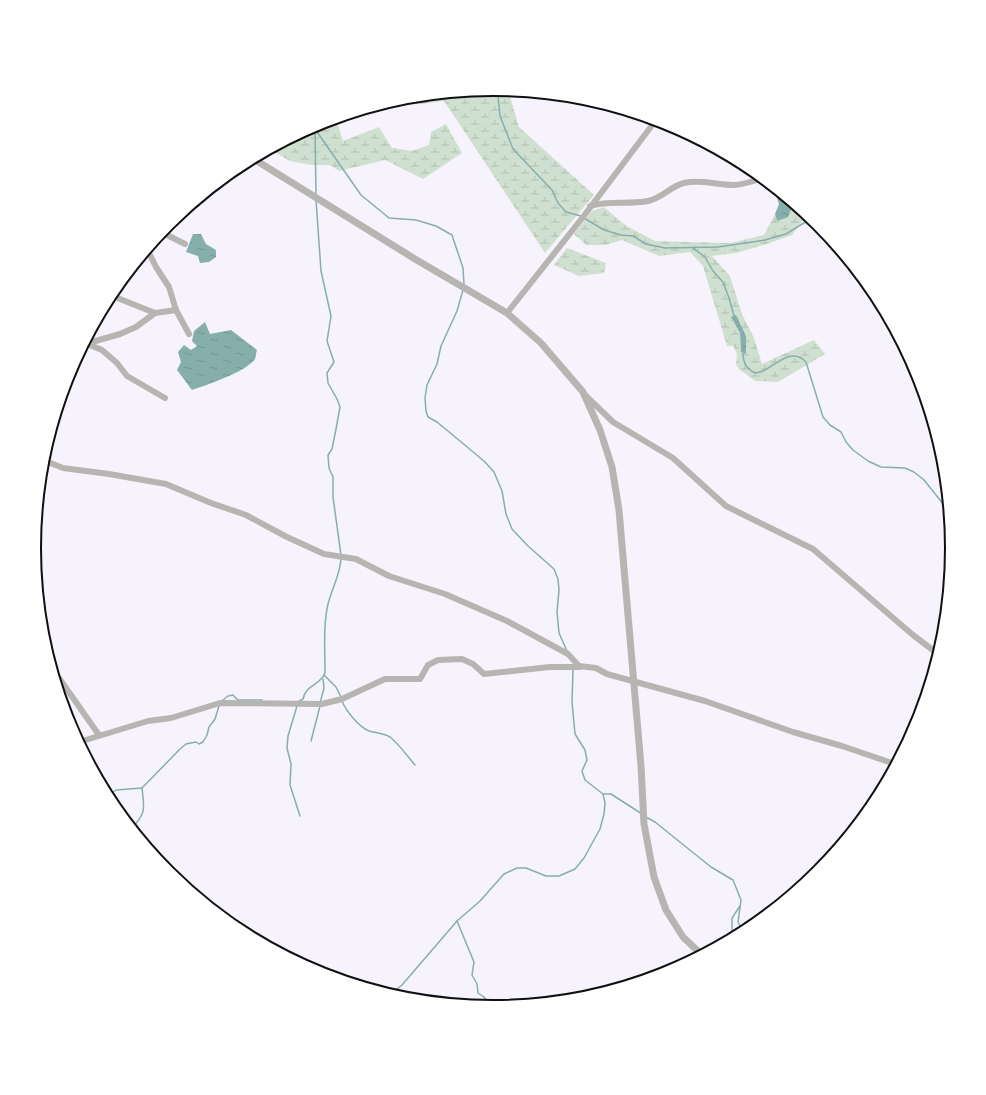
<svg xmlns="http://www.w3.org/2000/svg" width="986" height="1095" font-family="'Fira Sans',sans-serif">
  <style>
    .wetland { fill: url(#wetland-marsh); fill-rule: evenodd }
    .water { fill: url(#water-ripples) }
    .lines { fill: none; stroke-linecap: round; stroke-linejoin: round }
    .stream { stroke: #86aead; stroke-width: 1.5 }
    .minor { stroke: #b7b5b2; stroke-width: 6 }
    .tertiary { stroke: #b7b5b2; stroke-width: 7 }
    .rim { fill: none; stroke: #100f12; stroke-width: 2 }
  </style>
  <defs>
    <pattern id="wetland-marsh" width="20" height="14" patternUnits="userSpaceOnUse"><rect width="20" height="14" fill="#d0e0d0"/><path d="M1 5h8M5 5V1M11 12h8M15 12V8" fill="none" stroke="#b2bfb2"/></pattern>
    <pattern id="water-ripples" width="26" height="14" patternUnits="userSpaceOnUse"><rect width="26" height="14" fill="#86aead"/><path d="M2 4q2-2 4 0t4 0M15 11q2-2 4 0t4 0" fill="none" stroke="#739494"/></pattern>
  </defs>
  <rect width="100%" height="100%" fill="#f7f3fc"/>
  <g class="wetland">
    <path d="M 493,89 L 508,90 L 519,127 L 594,195 L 545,253 L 444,101 L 421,104 L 392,101 L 404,97 Z"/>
    <path d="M 336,118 L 343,141 L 379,127 L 392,148 L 412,151 L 429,145 L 431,132 L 446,124 L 462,153 L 423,179 L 385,160 L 339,171 L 330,165 L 311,165 L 290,161 L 269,149 L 318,123 Z"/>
    <path d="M 792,202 L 807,215 L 792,235 L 764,245 L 736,253 L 712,256 L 730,276 L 742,314 L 754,338 L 762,364 L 814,340 L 825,354 L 778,382 L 755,381 L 739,369 L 736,364 L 737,354 L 733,346 L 727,346 L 703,266 L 690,252 L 659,256 L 622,240 L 606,245 L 586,245 L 574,234 L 592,211 L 604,207 L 625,225 L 655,241 L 730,243 L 764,235 L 775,214 L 777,221 L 793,206 ZM 731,317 L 746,336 L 746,354 L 741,352 L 740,333 Z"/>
    <path d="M 567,248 L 606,263 L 604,273 L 579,276 L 554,265 Z"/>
  </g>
  <g class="water">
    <path d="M 778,191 C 791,201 796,200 788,217 L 777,221 L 775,214 L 779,204 L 776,195 Z"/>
    <path d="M 193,234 L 201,234 L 206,244 L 216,250 L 216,257 L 209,262 L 200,263 L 198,256 L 186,252 Z"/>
    <path d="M 736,315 L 746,336 L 746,354 L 741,352 L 740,333 L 731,317 Z"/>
    <path d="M 205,322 L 210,334 L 231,330 L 257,350 C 256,352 256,357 255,359 C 246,372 206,385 192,390 L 177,370 L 181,362 L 178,352 L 184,345 L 191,350 L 197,346 L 192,341 L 194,331 Z"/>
  </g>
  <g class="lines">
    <g class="stream">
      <path d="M 495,89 L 498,96 L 500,116 L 513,149 L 552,190 L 558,203 L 566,212 L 581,216"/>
      <path d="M 315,125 L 315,129 L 361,195 L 389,218 L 416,220 L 436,226 L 452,235 L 463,268 L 464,284"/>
      <path d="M 315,130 L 316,194"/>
      <path d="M 316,200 L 321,271 L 331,316 L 327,341 L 334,362 L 327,373 L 328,383 L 337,399 L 340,407 L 336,429 L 332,449 L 328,455 L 329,468 L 333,477 L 333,497 L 341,555"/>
      <path d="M 584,218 L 604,230 L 621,235 L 633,236 L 646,244 L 665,248 L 718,247 L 765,240 L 786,234 L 812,218"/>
      <path d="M 693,248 L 705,257 L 713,271 L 723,282 L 729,298 L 734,316"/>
      <path d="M 463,290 L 457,311 L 441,346 L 437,364 L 427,385 L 425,398 L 426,411 L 428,417 L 437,422 L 466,446 L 485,462 L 494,472 L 502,491 L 506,514 L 512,529 L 528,546 L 554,569 L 558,579 L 559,590 L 557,612 L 559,633 L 567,651"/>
      <path d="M 743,353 C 743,359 744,364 748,368 C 750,369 751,371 753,372 C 767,378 788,342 806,362 L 823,417 L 830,425 L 841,432 L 846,442 L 853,450 L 868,461 L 881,467 L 905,468 L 914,472 L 924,480 L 948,510"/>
      <path d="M 324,675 L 336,687 L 341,697"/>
      <path d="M 223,700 L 228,696 L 233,695 L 238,700 L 262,700"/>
      <path d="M 299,701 L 303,699 C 306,684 320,686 325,673 C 325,650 323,626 328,604 C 332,588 340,575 341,559"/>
      <path d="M 342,701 C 346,711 359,727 369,731 C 376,733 383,733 390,737 C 398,743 408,757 415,765"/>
      <path d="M 320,703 L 324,688 L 323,679"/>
      <path d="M 297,706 L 288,736 L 287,748 L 291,764 L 290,785 L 300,816"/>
      <path d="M 311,741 L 320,706"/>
      <path d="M 603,794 L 611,794 L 642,814"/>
      <path d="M 108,796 L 116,790 L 142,788"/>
      <path d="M 646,817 L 655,822 L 711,867 L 733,880 L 741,900 L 738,922 L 743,932"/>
      <path d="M 132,828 C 147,812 144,808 142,788 L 180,749 L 186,744 L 196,742 L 199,744 L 203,742 L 207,735 L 209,727 L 215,719 L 219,706"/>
      <path d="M 457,921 L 474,962 L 472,975 L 477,984 L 478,993 L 484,997 L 490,1006"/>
      <path d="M 732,938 L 732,918 L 740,906"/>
      <path d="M 391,994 L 402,985 L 457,921 L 480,901 L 504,874 L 517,868 L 526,868 L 546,876 L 559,876 L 575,869 L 584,858 L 600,829 L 604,814 L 605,803 L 603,794 L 585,780 L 582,771 L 587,760 L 585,750 L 575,734 L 572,702 L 573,670"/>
    </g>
    <g class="minor">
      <path d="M 590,206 C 609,200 629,205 648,201 C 662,198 671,186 684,183 C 701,179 716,185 733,185 C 743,185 754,181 763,178"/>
      <path d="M 161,232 L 185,244"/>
      <path d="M 147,249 L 156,267 L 169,287 L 176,310"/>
      <path d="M 110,295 L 155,313 L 176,310 L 189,334"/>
      <path d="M 507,313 L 583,217 L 656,120"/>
      <path d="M 85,343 L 102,350 L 117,363 L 127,376 L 165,398"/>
      <path d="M 85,344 L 120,334 L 136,327 L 155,313"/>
      <path d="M 585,395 L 613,422 L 673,458 L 726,506 L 813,549 L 913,635 L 938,654"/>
      <path d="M 43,460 L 63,468 L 109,474 L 166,484 L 211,503 L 246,515 L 287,537 L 324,554 L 356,559 L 389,576 L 445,594 L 507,621 L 568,654 L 579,666 L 596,668 L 607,674 L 705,701 L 793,732 L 842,746 L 895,764"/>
      <path d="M 52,668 L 99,735"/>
      <path d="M 79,742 L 148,721 L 171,718 L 220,703 L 322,704 L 342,699 L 385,679 L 420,679 L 428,665 L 438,660 L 462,659 L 473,664 L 484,674 L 550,667 L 580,667"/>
    </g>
    <path class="tertiary" d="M 252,158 L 415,259 L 507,313 L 541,343 L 583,392 L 600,430 L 612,467 L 619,510 L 641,766 L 644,824 L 654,877 L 666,910 L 683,937 L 701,954"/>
  </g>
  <path d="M0 0H986V1095H0ZM41 548a452 452 0 1 1 904 0a452 452 0 1 1-904 0Z" fill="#fff" fill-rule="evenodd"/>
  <path class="rim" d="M41 548a452 452 0 1 1 904 0a452 452 0 1 1-904 0Z"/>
</svg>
